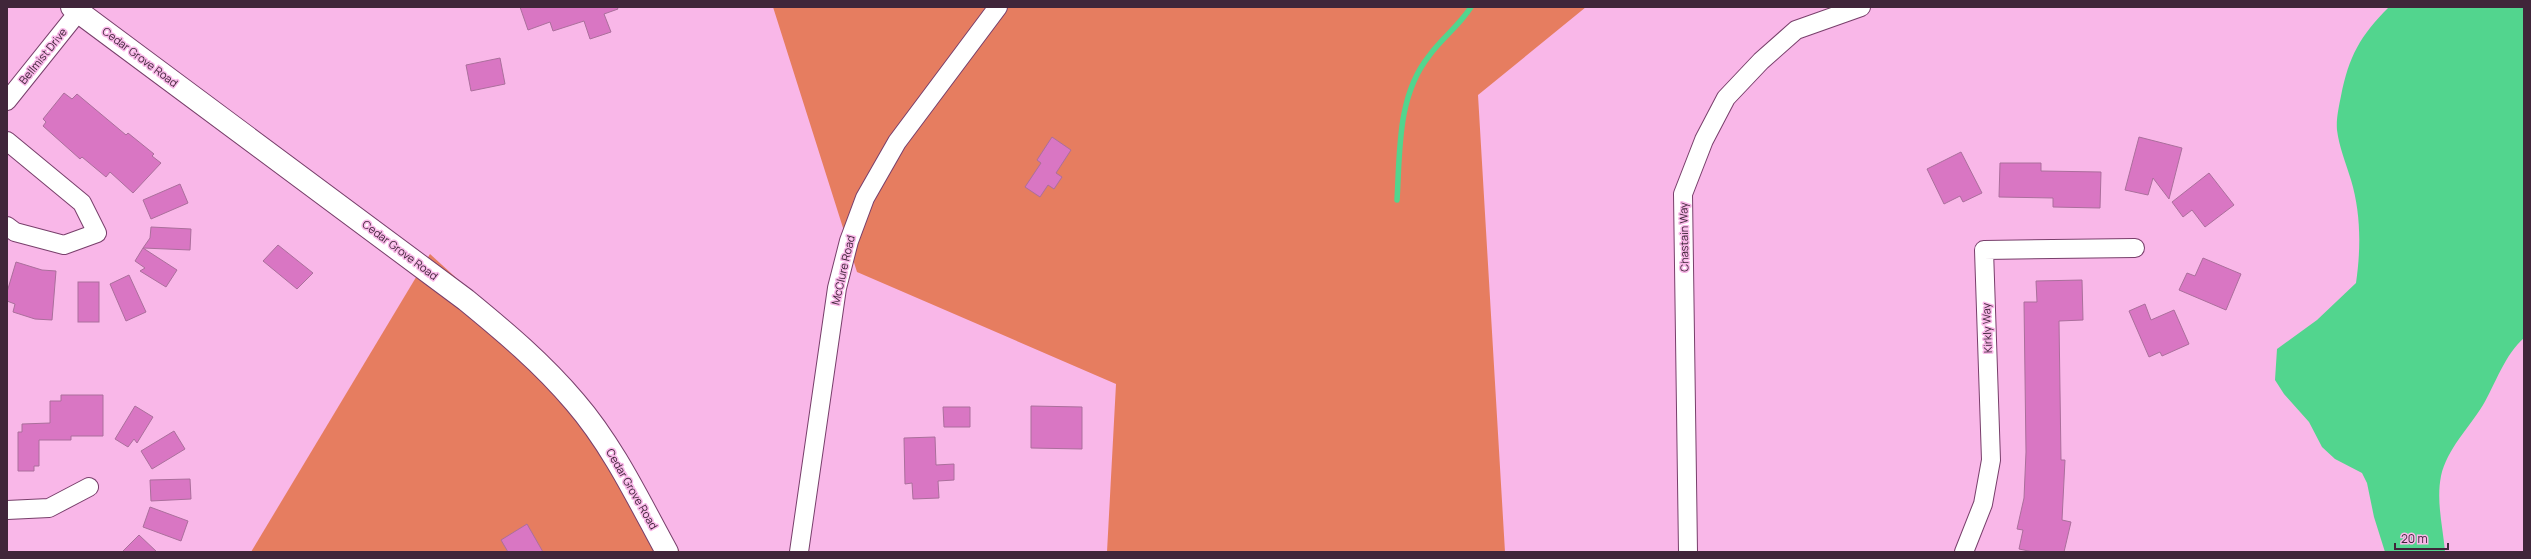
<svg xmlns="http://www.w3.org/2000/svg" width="2531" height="559" font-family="Manrope,sans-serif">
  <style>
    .green { fill: #e67d60 }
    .water { fill: #52d58e }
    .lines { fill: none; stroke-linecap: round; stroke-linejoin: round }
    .stream { stroke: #52d58e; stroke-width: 5.5 }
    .building { fill: #d976c3; stroke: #ab6f9c }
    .minor-casing { stroke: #783f6b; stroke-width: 20 }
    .secondary-casing { stroke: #783f6b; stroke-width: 24 }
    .minor { stroke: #fff; stroke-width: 18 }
    .secondary { stroke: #fff; stroke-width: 22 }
    .labels { text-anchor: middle; stroke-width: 3; stroke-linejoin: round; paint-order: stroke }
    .street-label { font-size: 11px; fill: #40263a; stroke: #f9b7e8 }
  </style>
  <rect width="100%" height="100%" fill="#f9b7e8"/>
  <g class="green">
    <path d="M 773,7 L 1586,7 L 1478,95 L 1505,552 L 1107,552 L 1116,384 L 857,272 Z"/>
    <path d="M 430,254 L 580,391 L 680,552 L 251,552 Z"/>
  </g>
  <path class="water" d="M 2389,7 L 2524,7 L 2524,338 C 2505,354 2495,385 2483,405 C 2469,428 2447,449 2441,476 C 2436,502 2443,527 2445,552 L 2385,552 L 2374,517 L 2367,483 L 2362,473 L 2335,459 L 2322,447 L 2309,422 L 2284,394 L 2275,380 L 2277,349 L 2317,320 L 2356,283 C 2361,249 2361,213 2351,180 C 2346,163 2339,147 2337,130 C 2336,119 2339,106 2341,96 C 2349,56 2360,36 2389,7 Z"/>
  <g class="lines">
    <path class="stream" d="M 1397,200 C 1400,152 1397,96 1429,56 C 1442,38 1459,26 1471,7"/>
  </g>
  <g class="building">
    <path d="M 520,7 L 617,7 L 618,9 L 604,14 L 611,32 L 590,39 L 584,21 L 553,31 L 550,22 L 528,30 Z"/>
    <path d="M 500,58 L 505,84 L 471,91 L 466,65 Z"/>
    <path d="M 64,93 L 72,99 L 77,94 L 126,135 L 128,133 L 154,154 L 152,156 L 161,163 L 133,193 L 110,172 L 106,177 L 82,157 L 80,159 L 43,126 L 46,122 L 43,119 Z"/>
    <path d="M 1052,137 L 1071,150 L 1056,173 L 1062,177 L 1054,189 L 1048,185 L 1040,197 L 1025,187 L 1041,163 L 1037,160 Z"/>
    <path d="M 2139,137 L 2182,148 L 2169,199 L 2153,178 L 2148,195 L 2125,190 Z"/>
    <path d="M 1961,152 L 1982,193 L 1963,202 L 1960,196 L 1944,204 L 1927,169 Z"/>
    <path d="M 2000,163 L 2041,163 L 2041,171 L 2101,172 L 2100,208 L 2053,207 L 2053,198 L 1999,197 Z"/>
    <path d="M 2209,173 L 2234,205 L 2205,227 L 2192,210 L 2183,217 L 2172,202 Z"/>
    <path d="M 180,184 L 188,203 L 151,219 L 143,200 Z"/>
    <path d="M 151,227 L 191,229 L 190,250 L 143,248 L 150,238 Z"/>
    <path d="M 278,245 L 313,273 L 297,289 L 263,261 Z"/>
    <path d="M 143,248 L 177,270 L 166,287 L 140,271 L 145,268 L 135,261 Z"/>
    <path d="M 2203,258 L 2241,274 L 2226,310 L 2179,290 L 2187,273 L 2195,276 Z"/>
    <path d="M 16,262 L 42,270 L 56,271 L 52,320 L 35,319 L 13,312 L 15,304 L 7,301 L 7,292 Z"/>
    <path d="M 129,275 L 146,312 L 126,321 L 110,284 Z"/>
    <path d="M 2082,280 L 2083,320 L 2059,321 L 2061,460 L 2065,460 L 2062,520 L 2071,522 L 2064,552 L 2033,552 L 2019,549 L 2023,530 L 2017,529 L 2024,498 L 2026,452 L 2024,302 L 2037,302 L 2036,281 Z"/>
    <rect x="78" y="282" width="21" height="40"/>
    <path d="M 2145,304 L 2151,320 L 2174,310 L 2189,344 L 2162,356 L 2160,352 L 2149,357 L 2129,311 Z"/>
    <path d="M 61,395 L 103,395 L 103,436 L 71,436 L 71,440 L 39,440 L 39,466 L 34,466 L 34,471 L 18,471 L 18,432 L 22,432 L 22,424 L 50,423 L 50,401 L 61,401 Z"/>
    <path d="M 135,406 L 153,417 L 137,443 L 134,439 L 128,447 L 115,439 Z"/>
    <path d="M 1031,406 L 1082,407 L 1082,449 L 1031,448 Z"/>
    <path d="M 943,407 L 970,407 L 970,427 L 944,427 Z"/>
    <path d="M 174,431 L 185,449 L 152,469 L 141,451 Z"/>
    <path d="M 935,437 L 936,465 L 954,464 L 954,480 L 938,481 L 939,498 L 913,499 L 912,483 L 905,484 L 904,438 Z"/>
    <path d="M 190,479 L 191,499 L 151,501 L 150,480 Z"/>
    <path d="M 150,507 L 188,521 L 181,541 L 143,527 Z"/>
    <path d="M 527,524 L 543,552 L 508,552 L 501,540 Z"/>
    <path d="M 139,535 L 157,552 L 122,552 Z"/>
  </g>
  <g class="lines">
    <defs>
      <g id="minor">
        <path d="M 7,101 L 79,11"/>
        <path d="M 7,141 L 82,203 L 97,233 L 64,245 L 15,232 L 7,226"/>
        <path d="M 7,510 L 49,508 L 89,487"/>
        <path d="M 799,552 L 837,288 L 849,241 L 865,198 L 897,142 L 998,7"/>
        <path d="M 1688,552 L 1683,194 L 1704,140 L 1726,98 L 1761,61 L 1796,30 L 1861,7"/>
        <path d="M 1964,552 L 1983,504 L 1991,460 L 1984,250 L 2135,248"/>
      </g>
      <path id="secondary" d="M 72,7 L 466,300 C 505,332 542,363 575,402 C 613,446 639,501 667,552"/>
    </defs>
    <use href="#minor" class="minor-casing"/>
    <use href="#secondary" class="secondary-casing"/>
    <use href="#minor" class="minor"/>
    <use href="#secondary" class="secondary"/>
  </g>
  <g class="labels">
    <g class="street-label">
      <text transform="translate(43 56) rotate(-51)" y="4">Bellmist Drive</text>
      <text transform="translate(140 57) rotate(37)" y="4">Cedar Grove Road</text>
      <text transform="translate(1684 237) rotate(-91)" y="4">Chastain Way</text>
      <text transform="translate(400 250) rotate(37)" y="4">Cedar Grove Road</text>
      <text transform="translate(843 270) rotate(-77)" y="4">McClure Road</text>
      <text transform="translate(1987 328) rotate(-92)" y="4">Kirkly Way</text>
      <text transform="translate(632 489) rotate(60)" y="4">Cedar Grove Road</text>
    </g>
  </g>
  <rect width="2531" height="559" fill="none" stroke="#40263a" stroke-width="16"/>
  <path d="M2395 543v6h53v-6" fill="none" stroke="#40263a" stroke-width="2"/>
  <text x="2401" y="543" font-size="12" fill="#40263a" stroke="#f9b7e8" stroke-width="3" paint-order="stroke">20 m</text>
</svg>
